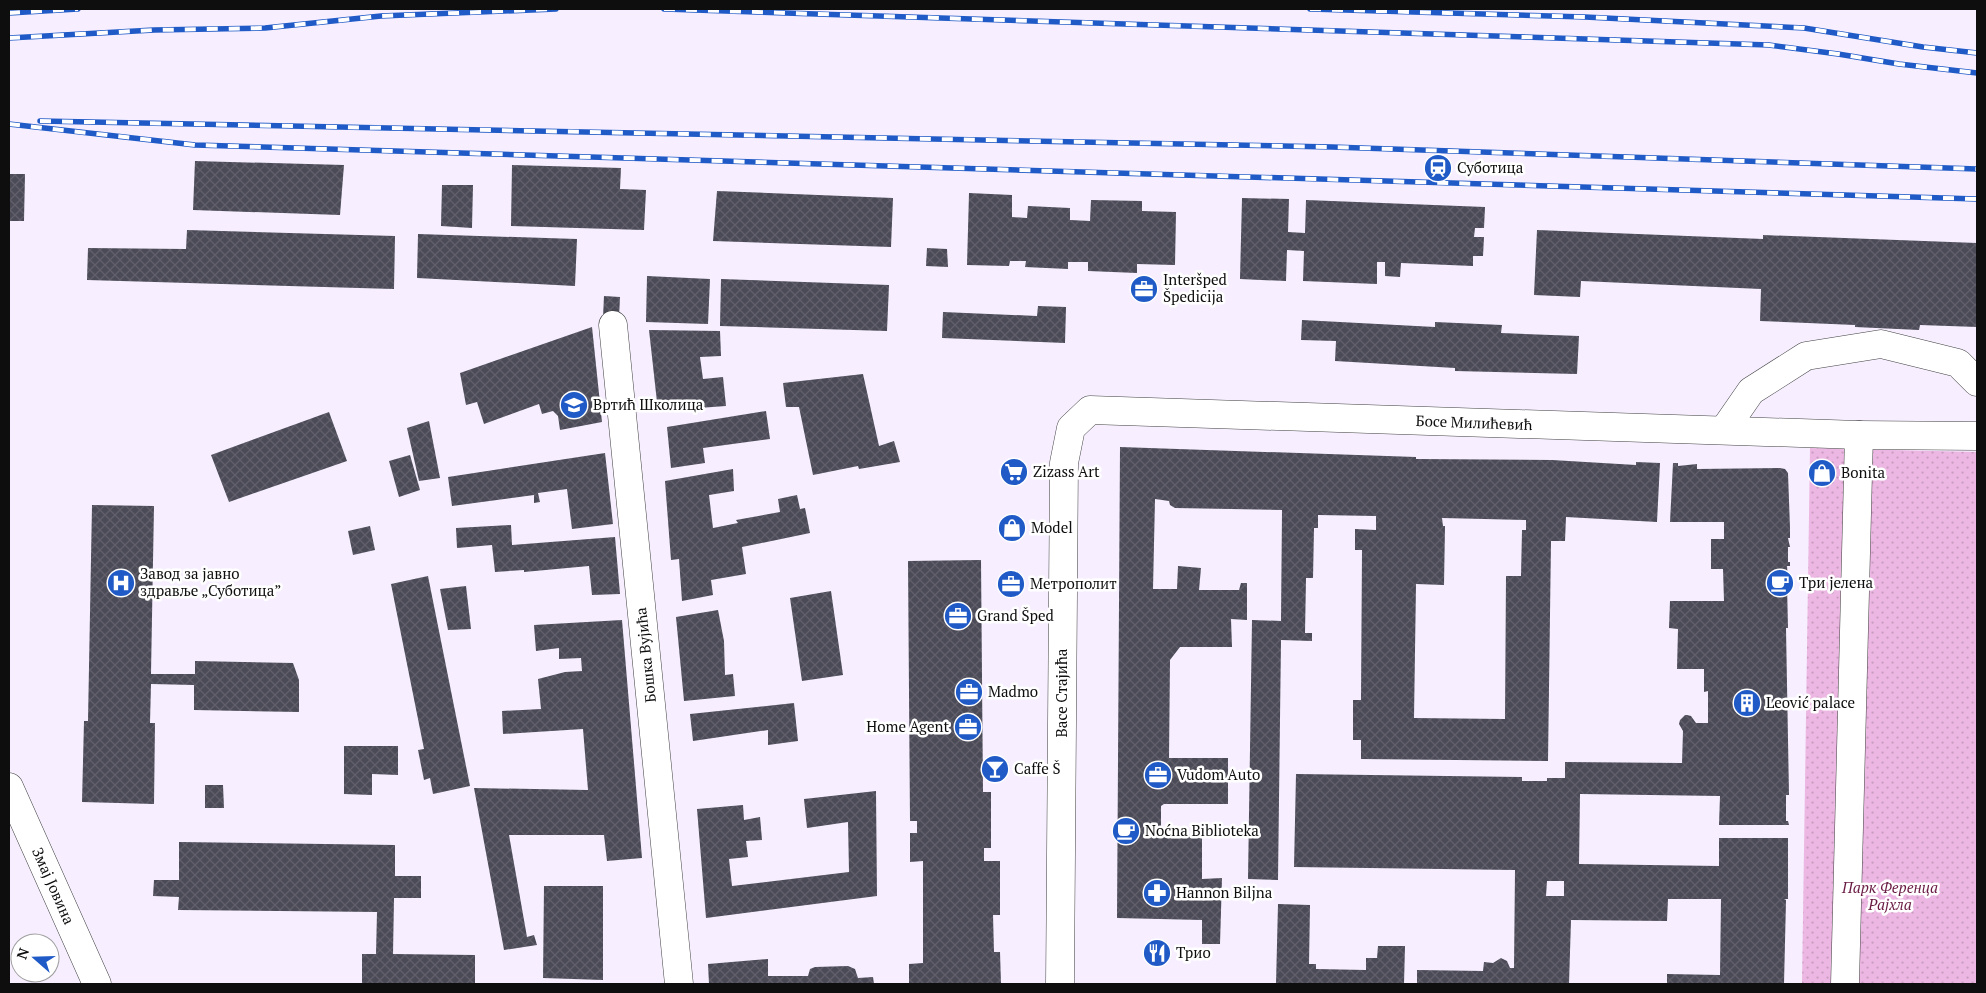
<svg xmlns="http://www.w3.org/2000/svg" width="1986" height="993" font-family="'PT Serif',serif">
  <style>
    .grass { fill: url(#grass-dots) }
    .building { fill: url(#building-cross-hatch); fill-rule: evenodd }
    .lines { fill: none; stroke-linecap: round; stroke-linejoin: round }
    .minor-casing { stroke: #414141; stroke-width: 29 }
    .minor { stroke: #fff; stroke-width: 28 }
    .rail-casing { stroke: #1f5ac6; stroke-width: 5.5 }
    .rail { stroke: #fff; stroke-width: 4; stroke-dasharray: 11; stroke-linecap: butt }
    .labels { text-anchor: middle; stroke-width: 5; stroke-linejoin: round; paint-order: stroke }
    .poi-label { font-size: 15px; fill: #0e0e0e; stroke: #fff; text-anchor: start }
    .street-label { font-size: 15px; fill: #0e0e0e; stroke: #fff }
    .park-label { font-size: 15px; font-style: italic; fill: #6a1b43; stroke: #fff }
  </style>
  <defs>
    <pattern id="grass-dots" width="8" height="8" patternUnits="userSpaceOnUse" patternTransform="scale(1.25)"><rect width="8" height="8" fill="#ecb7e2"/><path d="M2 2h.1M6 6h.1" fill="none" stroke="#c99cc1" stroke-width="1.8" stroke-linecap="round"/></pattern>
    <pattern id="building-cross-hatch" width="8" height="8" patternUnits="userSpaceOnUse" patternTransform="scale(1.25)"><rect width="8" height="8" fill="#4b4a57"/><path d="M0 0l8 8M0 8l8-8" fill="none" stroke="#61606a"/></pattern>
  </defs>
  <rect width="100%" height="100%" fill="#f7efff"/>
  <path class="grass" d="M 1810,448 L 1977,452 L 1977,984 L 1802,984 Z"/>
  <g class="building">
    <path d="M 195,161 L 344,165 L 340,215 L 193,210 Z"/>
    <path d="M 512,165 L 621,168 L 620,189 L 646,190 L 644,230 L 511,226 Z"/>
    <path d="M 9,174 L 25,174 L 24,221 L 9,221 Z"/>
    <path d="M 442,185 L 473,185 L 472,228 L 441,226 Z"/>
    <path d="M 717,191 L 893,198 L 891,247 L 713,241 Z"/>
    <path d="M 969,193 L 1012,195 L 1012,217 L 1027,218 L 1028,206 L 1070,208 L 1070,220 L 1090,221 L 1091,200 L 1142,201 L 1142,211 L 1176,212 L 1175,265 L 1137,264 L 1137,273 L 1088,271 L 1088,262 L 1068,262 L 1068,269 L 1025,267 L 1026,261 L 1010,261 L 1009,266 L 967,265 Z"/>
    <path d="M 1242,198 L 1289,199 L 1288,232 L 1305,233 L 1306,200 L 1485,207 L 1484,228 L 1475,228 L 1474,237 L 1484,237 L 1483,256 L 1473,256 L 1473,266 L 1401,263 L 1400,277 L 1385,276 L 1385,262 L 1377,262 L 1377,284 L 1303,281 L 1304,251 L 1287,250 L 1286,281 L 1240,279 Z"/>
    <path d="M 187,230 L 395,236 L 394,289 L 87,280 L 88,248 L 186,249 Z"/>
    <path d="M 1537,230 L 1763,239 L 1763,235 L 1977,243 L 1977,327 L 1920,325 L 1919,330 L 1855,327 L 1855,325 L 1760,321 L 1761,289 L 1581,281 L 1580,297 L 1534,295 Z"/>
    <path d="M 418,234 L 577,239 L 575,286 L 417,278 Z"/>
    <path d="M 927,248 L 947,249 L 948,267 L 926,266 Z"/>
    <path d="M 647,276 L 710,279 L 708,324 L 646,322 Z"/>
    <path d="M 721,279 L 889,285 L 887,331 L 720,326 Z"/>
    <path d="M 604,296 L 620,297 L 619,318 L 603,317 Z"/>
    <path d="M 1038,306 L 1066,307 L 1065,343 L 942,338 L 943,312 L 1037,316 Z"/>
    <path d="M 1302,320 L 1435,327 L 1435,322 L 1502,325 L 1501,333 L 1579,336 L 1577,374 L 1455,371 L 1455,368 L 1335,361 L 1336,341 L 1301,340 Z"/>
    <path d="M 592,327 L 602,422 L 560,430 L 558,416 L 553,411 L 542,414 L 539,404 L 484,424 L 477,402 L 466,405 L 460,373 Z"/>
    <path d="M 649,330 L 720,331 L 721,356 L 700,357 L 703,379 L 723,377 L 726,406 L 658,411 Z"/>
    <path d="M 863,374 L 879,446 L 894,441 L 900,462 L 859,469 L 858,466 L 813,475 L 799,407 L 786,407 L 783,383 Z"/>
    <path d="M 766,411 L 770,439 L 703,448 L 705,463 L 671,468 L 667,427 Z"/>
    <path d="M 329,412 L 347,461 L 229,502 L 211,455 Z"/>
    <path d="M 429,421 L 440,478 L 419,481 L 407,428 Z"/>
    <path d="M 1120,447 L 1416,457 L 1416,459 L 1552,460 L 1636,465 L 1636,462 L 1660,463 L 1657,522 L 1566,517 L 1565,541 L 1551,541 L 1548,761 L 1361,759 L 1361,740 L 1353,740 L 1353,700 L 1361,700 L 1362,550 L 1355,550 L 1355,529 L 1376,530 L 1376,516 L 1318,515 L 1318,528 L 1314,528 L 1313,578 L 1306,578 L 1305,633 L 1312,633 L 1312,641 L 1281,640 L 1278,880 L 1248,879 L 1252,620 L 1281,621 L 1282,510 L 1175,508 L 1170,505 L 1169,501 L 1155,499 L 1153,589 L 1177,589 L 1178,566 L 1201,568 L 1199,590 L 1239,590 L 1241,583 L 1247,583 L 1247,620 L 1231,619 L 1232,647 L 1180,647 L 1170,660 L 1169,758 L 1228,758 L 1228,804 L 1164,804 L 1161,806 L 1161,834 L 1202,834 L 1202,879 L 1222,878 L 1220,944 L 1202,944 L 1202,920 L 1117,918 ZM 1442,518 L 1526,520 L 1526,530 L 1522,530 L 1521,576 L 1506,576 L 1505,719 L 1414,718 L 1416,584 L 1444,585 L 1445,526 L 1443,526 Z"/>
    <path d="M 605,453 L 613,524 L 572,529 L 567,489 L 538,493 L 540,502 L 534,503 L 534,495 L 452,506 L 448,477 Z"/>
    <path d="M 410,455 L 420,490 L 399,497 L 389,461 Z"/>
    <path d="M 1673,463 L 1678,463 L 1678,466 L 1697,464 L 1697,469 L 1780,468 L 1785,469 L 1788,473 L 1790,528 L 1790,538 L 1788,538 L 1790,547 L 1788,547 L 1788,562 L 1790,562 L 1790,566 L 1787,566 L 1788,580 L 1789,580 L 1789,586 L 1787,585 L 1788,628 L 1786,628 L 1789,795 L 1786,795 L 1786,821 L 1788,821 L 1789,825 L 1719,825 L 1720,796 L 1580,794 L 1579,864 L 1719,866 L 1719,838 L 1788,838 L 1788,899 L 1784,899 L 1786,900 L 1784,984 L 1667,984 L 1667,974 L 1720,975 L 1721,899 L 1668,899 L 1667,921 L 1571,920 L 1569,984 L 1417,984 L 1417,970 L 1483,971 L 1484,962 L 1493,963 L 1501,958 L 1507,961 L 1510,968 L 1514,968 L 1515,870 L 1294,867 L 1296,774 L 1522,777 L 1522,781 L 1547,781 L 1547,778 L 1565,778 L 1565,762 L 1682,763 L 1683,731 L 1679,724 L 1680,720 L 1685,715 L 1687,715 L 1691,716 L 1696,723 L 1708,723 L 1708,691 L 1704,692 L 1704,669 L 1677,669 L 1678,629 L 1669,628 L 1670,601 L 1724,601 L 1723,569 L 1711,569 L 1711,539 L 1724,539 L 1724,522 L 1670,522 ZM 1547,881 L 1564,881 L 1564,896 L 1546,896 Z"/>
    <path d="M 733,469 L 734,491 L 709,495 L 713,528 L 738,523 L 736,520 L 780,512 L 778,499 L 797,495 L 800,509 L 805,508 L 810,533 L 742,547 L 746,574 L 711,580 L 713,595 L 682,601 L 679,559 L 671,560 L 665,481 Z"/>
    <path d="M 92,505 L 154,506 L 151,674 L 195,674 L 195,661 L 293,663 L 299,680 L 299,712 L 194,710 L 194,685 L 151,684 L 150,723 L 155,723 L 154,804 L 82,802 L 84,721 L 88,721 Z"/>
    <path d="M 511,525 L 512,545 L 615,537 L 620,594 L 592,595 L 589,566 L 524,572 L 524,570 L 495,572 L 492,545 L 457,548 L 456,528 Z"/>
    <path d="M 370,526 L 375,550 L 353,555 L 348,531 Z"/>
    <path d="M 981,560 L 983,792 L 991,792 L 991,848 L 984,848 L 984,861 L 1000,861 L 1000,915 L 993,915 L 994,952 L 1000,952 L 1001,984 L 909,984 L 909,964 L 923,963 L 923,861 L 910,862 L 910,833 L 917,833 L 917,821 L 910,821 L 908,561 Z"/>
    <path d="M 428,576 L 470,786 L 433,794 L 430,778 L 424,780 L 418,750 L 424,749 L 391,584 Z"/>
    <path d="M 466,586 L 471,629 L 448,630 L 440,589 Z"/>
    <path d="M 831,591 L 843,675 L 802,681 L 790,598 Z"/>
    <path d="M 718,610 L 724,641 L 725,675 L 733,674 L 735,696 L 684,701 L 676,617 Z"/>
    <path d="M 622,620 L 642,858 L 607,861 L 604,835 L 509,835 L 527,937 L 534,935 L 537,945 L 504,950 L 474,788 L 588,790 L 583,729 L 503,734 L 502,711 L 541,709 L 538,679 L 565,672 L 582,671 L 581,658 L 559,659 L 559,648 L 536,651 L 534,625 Z"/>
    <path d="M 794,703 L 798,741 L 768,745 L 768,730 L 693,741 L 690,714 Z"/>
    <path d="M 344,746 L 398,746 L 398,775 L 372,774 L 372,795 L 344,794 Z"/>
    <path d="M 205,785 L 223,785 L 224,808 L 205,808 Z"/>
    <path d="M 876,791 L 877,896 L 706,918 L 697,809 L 743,805 L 744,820 L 760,817 L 762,840 L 746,841 L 748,857 L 729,859 L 732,886 L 849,872 L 848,822 L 807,828 L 804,799 Z"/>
    <path d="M 179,842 L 395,845 L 395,876 L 421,876 L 421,898 L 394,898 L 393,954 L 475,955 L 475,984 L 362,984 L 362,954 L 376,954 L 377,912 L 178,910 L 179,897 L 153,896 L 154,880 L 179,880 Z"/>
    <path d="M 544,886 L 603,886 L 603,980 L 543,978 Z"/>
    <path d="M 1278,904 L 1310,905 L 1309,964 L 1316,964 L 1316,969 L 1366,970 L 1366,958 L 1377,958 L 1378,946 L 1405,946 L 1404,984 L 1276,984 Z"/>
    <path d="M 768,959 L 768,976 L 808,976 L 810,969 L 815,967 L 848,966 L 855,969 L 858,978 L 873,977 L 874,984 L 709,984 L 708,964 Z"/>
  </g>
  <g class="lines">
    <defs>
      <g id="minor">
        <path d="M 613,325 L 679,984"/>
        <path d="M 1724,430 L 1751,391 L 1806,356 L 1881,344 L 1958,363 L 1977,382"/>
        <path d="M 9,787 L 97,984"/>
        <path d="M 1060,984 L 1064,463 L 1071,428 L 1090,410 L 1859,435"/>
        <path d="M 1845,984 L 1859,435 L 1977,436"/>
      </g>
    </defs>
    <use href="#minor" class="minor-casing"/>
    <use href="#minor" class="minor"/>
    <defs>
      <g id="rail">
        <path d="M 664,9 L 1769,45 L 1838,54 L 1899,64 L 1977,73"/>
        <path d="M 1310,9 L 1585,17 L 1804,28 L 1923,47 L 1977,53"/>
        <path d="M 9,13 L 78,9"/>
        <path d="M 9,38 L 154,30 L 265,28 L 381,16 L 556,9"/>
        <path d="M 40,121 L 1332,147 L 1977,169"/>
        <path d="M 9,124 L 195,145 L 1977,199"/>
      </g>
    </defs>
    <use href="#rail" class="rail-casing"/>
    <use href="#rail" class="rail"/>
  </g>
  <defs>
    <symbol id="station-disc" viewBox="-11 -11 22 22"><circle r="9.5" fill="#1f5ac6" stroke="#fff"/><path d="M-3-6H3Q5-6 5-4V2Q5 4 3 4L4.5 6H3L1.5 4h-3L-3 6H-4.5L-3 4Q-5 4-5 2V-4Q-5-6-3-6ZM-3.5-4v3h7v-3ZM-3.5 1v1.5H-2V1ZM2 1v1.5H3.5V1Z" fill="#fff"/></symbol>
    <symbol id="office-disc" viewBox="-11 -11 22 22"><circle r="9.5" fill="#1f5ac6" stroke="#fff"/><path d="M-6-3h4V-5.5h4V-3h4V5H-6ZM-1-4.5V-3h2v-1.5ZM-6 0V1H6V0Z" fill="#fff"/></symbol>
    <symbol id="school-disc" viewBox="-11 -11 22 22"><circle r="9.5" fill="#1f5ac6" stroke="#fff"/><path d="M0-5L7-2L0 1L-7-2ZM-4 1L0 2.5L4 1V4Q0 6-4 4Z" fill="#fff"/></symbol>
    <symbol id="supermarket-disc" viewBox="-11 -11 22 22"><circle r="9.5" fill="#1f5ac6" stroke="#fff"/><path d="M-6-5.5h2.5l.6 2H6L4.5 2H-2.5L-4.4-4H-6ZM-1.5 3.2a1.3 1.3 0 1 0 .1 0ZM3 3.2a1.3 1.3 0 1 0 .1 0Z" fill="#fff"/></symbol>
    <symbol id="shop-disc" viewBox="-11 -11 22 22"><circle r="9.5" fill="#1f5ac6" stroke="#fff"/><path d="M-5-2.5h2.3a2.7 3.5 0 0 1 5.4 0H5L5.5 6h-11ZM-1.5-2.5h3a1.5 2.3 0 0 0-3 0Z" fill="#fff"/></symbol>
    <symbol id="hospital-disc" viewBox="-11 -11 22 22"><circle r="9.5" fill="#1f5ac6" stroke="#fff"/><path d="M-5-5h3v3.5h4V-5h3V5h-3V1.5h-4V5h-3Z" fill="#fff"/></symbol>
    <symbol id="cafe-disc" viewBox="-11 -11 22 22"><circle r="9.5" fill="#1f5ac6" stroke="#fff"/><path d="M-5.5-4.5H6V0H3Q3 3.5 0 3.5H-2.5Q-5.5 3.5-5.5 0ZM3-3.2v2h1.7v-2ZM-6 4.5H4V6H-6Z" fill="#fff"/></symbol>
    <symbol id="building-disc" viewBox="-11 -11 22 22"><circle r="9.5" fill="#1f5ac6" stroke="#fff"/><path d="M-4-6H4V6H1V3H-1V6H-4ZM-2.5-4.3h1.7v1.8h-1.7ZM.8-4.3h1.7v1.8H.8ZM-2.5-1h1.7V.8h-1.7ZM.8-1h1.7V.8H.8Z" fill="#fff"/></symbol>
    <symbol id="bar-disc" viewBox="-11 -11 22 22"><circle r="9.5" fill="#1f5ac6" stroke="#fff"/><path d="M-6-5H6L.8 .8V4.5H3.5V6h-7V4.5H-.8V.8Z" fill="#fff"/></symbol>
    <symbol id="pharmacy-disc" viewBox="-11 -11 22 22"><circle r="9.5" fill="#1f5ac6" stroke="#fff"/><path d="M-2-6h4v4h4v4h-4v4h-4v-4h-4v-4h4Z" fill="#fff"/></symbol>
    <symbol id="restaurant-disc" viewBox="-11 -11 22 22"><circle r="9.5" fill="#1f5ac6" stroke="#fff"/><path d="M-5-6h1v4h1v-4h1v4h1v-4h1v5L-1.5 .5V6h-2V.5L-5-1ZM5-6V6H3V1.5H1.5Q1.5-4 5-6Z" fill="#fff"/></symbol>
  </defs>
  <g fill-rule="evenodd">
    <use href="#station-disc" x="1422" y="152" width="32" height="32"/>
    <use href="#office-disc" x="1128" y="273" width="32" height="32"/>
    <use href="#school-disc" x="558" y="389" width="32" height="32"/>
    <use href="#supermarket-disc" x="998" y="456" width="32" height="32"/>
    <use href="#shop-disc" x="1806" y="457" width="32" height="32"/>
    <use href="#shop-disc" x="996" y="512" width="32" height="32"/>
    <use href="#hospital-disc" x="105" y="567" width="32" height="32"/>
    <use href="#cafe-disc" x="1764" y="567" width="32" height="32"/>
    <use href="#office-disc" x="995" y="568" width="32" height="32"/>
    <use href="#office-disc" x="942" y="600" width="32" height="32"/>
    <use href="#office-disc" x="953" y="676" width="32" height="32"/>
    <use href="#building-disc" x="1731" y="687" width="32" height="32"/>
    <use href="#office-disc" x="952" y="711" width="32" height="32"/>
    <use href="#bar-disc" x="979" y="753" width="32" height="32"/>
    <use href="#office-disc" x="1142" y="759" width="32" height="32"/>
    <use href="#cafe-disc" x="1110" y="815" width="32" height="32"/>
    <use href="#pharmacy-disc" x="1141" y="877" width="32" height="32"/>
    <use href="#restaurant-disc" x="1141" y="937" width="32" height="32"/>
  </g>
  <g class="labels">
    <g class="poi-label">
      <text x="1457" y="173">Суботица</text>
      <text x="1163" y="285">Interšped<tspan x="1163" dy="17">Špedicija</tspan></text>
      <text x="593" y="410">Вртић Школица</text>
      <text x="1033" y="477">Zizass Art</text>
      <text x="1841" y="478">Bonita</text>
      <text x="1031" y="533">Model</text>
      <text x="140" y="579">Завод за јавно<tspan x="140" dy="17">здравље „Суботица”</tspan></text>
      <text x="1799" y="588">Три јелена</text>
      <text x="1030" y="589">Метрополит</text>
      <text x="977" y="621">Grand Šped</text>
      <text x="988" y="697">Madmo</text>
      <text x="1766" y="708">Leović palace</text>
      <text x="949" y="732" text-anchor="end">Home Agent</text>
      <text x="1014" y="774">Caffe Š</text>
      <text x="1177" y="780">Vudom Auto</text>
      <text x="1145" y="836">Noćna Biblioteka</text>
      <text x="1176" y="898">Hannon Biljna</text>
      <text x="1176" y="958">Трио</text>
    </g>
    <g class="street-label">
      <text transform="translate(1474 423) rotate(2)" y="5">Босе Милићевић</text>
      <text transform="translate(646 655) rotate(-96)" y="5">Бошка Вујића</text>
      <text transform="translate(1062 693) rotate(-90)" y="5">Васе Стајића</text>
      <text transform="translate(53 886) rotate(66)" y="5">Змај Јовина</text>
    </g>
    <g class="park-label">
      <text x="1890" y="893">Парк Ференца<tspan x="1890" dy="17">Рајхла</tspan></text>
    </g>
  </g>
  <rect width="1986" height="993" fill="none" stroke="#0e0e0e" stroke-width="20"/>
  <g transform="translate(35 958) rotate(290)"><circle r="24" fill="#ffffff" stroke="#9f9f9f"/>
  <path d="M0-4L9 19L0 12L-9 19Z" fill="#1f5ac6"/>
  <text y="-8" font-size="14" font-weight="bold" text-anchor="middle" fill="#0e0e0e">N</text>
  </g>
</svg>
